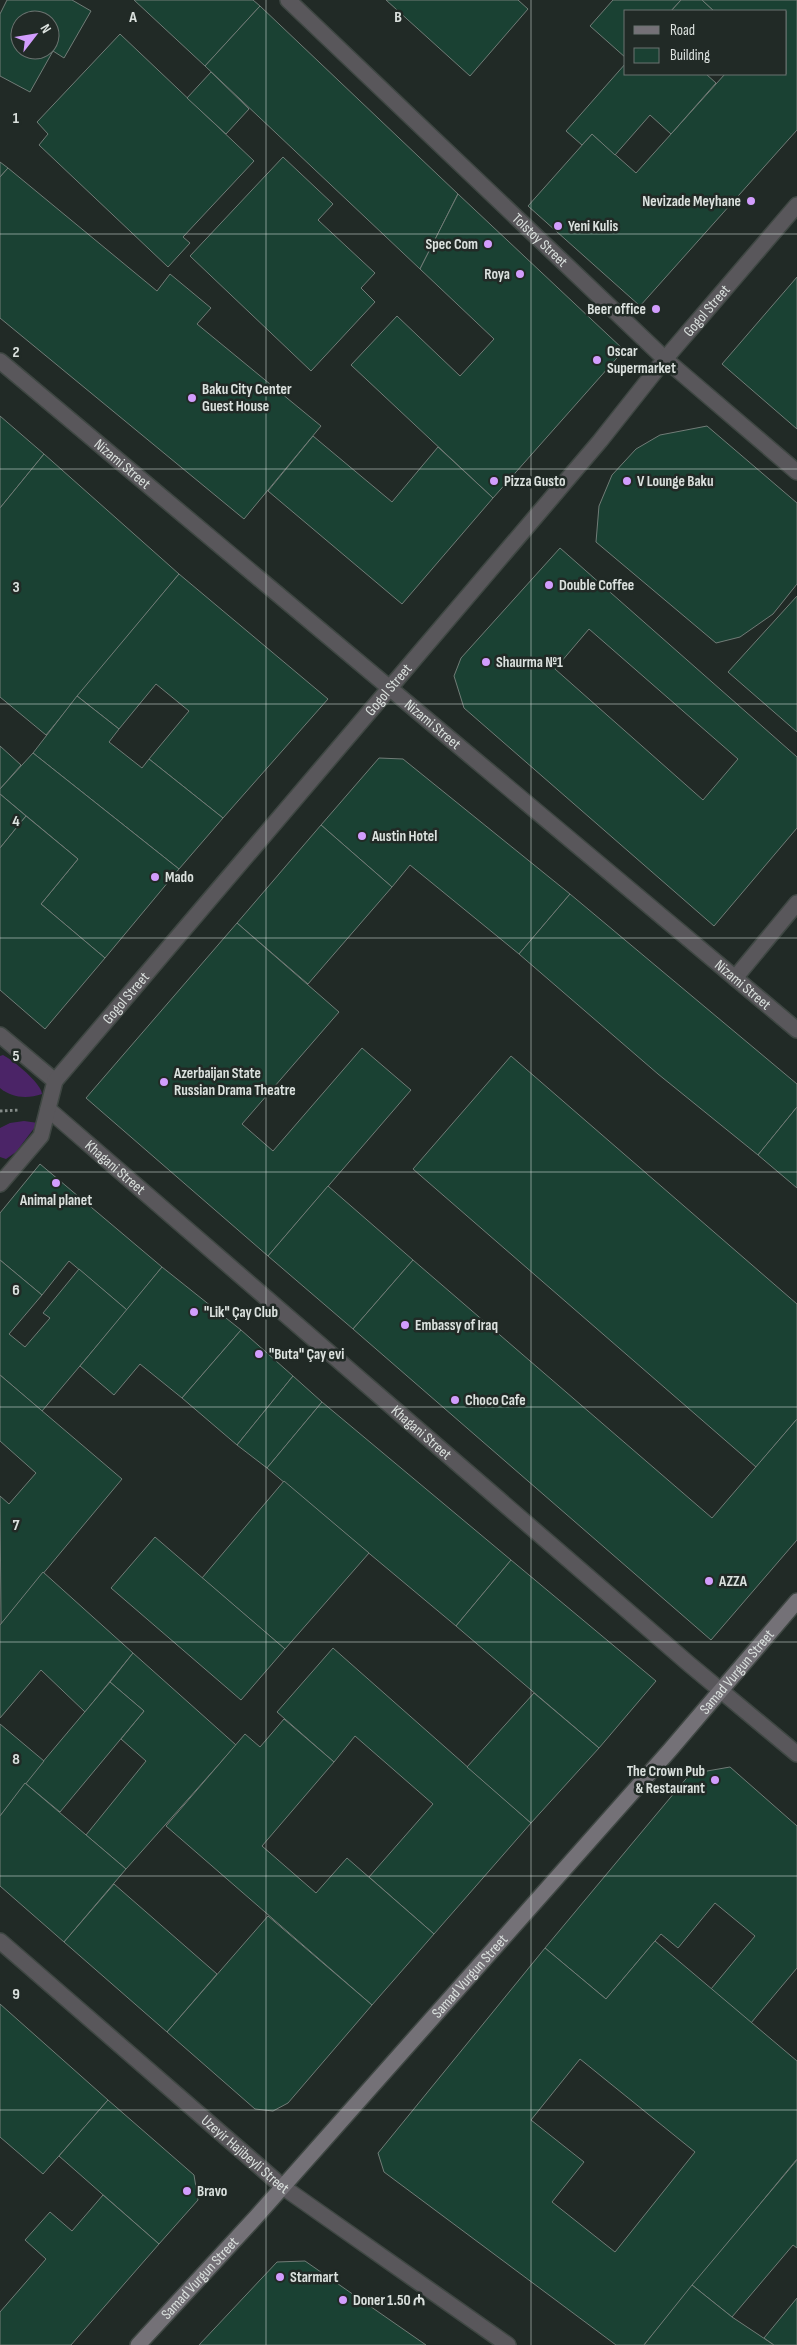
<svg xmlns="http://www.w3.org/2000/svg" width="797" height="2345" font-family="'Sofia Sans Condensed',sans-serif">
  <style>
    .green { fill: #4b2467 }
    .building { fill: #1a4133; stroke: #717c77; fill-rule: evenodd }
    .lines { fill: none; stroke-linecap: round; stroke-linejoin: round }
    .lane-casing { stroke: #3f4743; stroke-width: 18 }
    .street-casing { stroke: #3f4743; stroke-width: 18 }
    .secondary-casing { stroke: #3f4743; stroke-width: 18 }
    .path { stroke: #848b88; stroke-width: 3; stroke-dasharray: 2.5 2.5; stroke-linecap: butt }
    .lane { stroke: #59575b; stroke-width: 15 }
    .street { stroke: #59575b; stroke-width: 15 }
    .secondary { stroke: #747177; stroke-width: 15 }
    .grid { fill: none; stroke: #dbe1de; stroke-width: 1; stroke-opacity: 0.55 }
    .poi-dot { fill: #d29dfd; stroke: #212a26; stroke-width: 2 }
    .labels { text-anchor: middle; stroke-width: 5; stroke-linejoin: round; paint-order: stroke }
    .poi-label { font-size: 15px; font-weight: bold; fill: #dbe1de; stroke: #212a26; text-anchor: start }
    .street-label { font-size: 15px; fill: #dbe1de; stroke: #212a26 }
    .grid-label { font-size: 16px; text-anchor: middle; font-weight: bold; fill: #dbe1de; stroke: #212a26; stroke-width: 5; stroke-linejoin: round; paint-order: stroke }
  </style>
  <rect width="100%" height="100%" fill="#212a26"/>
  <g class="green">
    <path d="M 3,1055 C 13,1060 41,1083 42,1094 C 27,1099 12,1098 0,1088 L 0,1056 Z"/>
    <path d="M 24,1121 L 38,1123 L 16,1152 L 6,1159 L 0,1157 L 0,1128 L 10,1123 Z"/>
  </g>
  <g class="building">
    <path d="M 7,0 L 72,0 L 91,11 L 64,58 L 53,51 L 30,92 L 0,76 L 0,14 ZM 20,20 L 50,20 L 50,50 L 20,50 Z"/>
    <path d="M 134,0 L 253,0 L 260,6 L 205,66 Z"/>
    <path d="M 386,0 L 518,0 L 528,9 L 470,76 Z"/>
    <path d="M 613,0 L 681,0 L 671,11 L 626,11 L 626,58 L 590,26 Z"/>
    <path d="M 681,0 L 702,0 L 714,11 L 671,11 Z"/>
    <path d="M 702,0 L 797,0 L 797,130 L 640,306 L 528,206 L 592,134 L 636,173 L 725,74 L 786,74 L 786,11 L 714,11 Z"/>
    <path d="M 260,6 L 458,194 L 420,269 L 205,66 Z"/>
    <path d="M 120,34 L 254,161 L 183,237 L 190,243 L 168,267 L 39,145 L 48,134 L 37,122 Z"/>
    <path d="M 626,63 L 626,74 L 706,74 L 716,83 L 671,134 L 650,115 L 615,155 L 592,134 L 582,145 L 566,131 Z"/>
    <path d="M 211,72 L 249,109 L 226,134 L 187,98 Z"/>
    <path d="M 283,157 L 333,204 L 318,220 L 375,273 L 361,288 L 375,302 L 311,371 L 190,256 Z"/>
    <path d="M 0,162 L 8,168 L 0,177 Z"/>
    <path d="M 8,168 L 157,291 L 170,274 L 211,308 L 197,324 L 321,426 L 244,519 L 0,318 L 0,177 Z"/>
    <path d="M 458,194 L 624,350 L 493,498 L 351,365 L 397,316 L 460,376 L 494,339 L 420,269 Z"/>
    <path d="M 797,277 L 797,429 L 722,364 Z"/>
    <path d="M 0,416 L 44,454 L 0,508 Z"/>
    <path d="M 707,426 L 797,503 L 797,584 L 773,614 L 740,637 L 716,643 L 596,542 L 599,506 L 612,475 L 636,449 L 660,435 Z"/>
    <path d="M 313,436 L 392,502 L 438,447 L 493,498 L 402,604 L 268,491 Z"/>
    <path d="M 44,454 L 179,574 L 46,735 L 0,697 L 0,508 Z"/>
    <path d="M 560,548 L 797,757 L 797,828 L 714,926 L 464,708 L 454,676 L 461,658 ZM 589,629 L 738,759 L 703,800 L 555,669 Z"/>
    <path d="M 179,574 L 328,699 L 223,818 L 149,759 L 189,711 L 156,684 L 119,729 L 77,696 Z"/>
    <path d="M 797,596 L 797,732 L 728,672 Z"/>
    <path d="M 77,696 L 119,729 L 109,742 L 142,768 L 149,759 L 223,818 L 179,869 L 33,753 Z"/>
    <path d="M 0,746 L 21,765 L 0,789 Z"/>
    <path d="M 33,753 L 179,869 L 105,958 L 41,904 L 78,859 L 0,794 L 0,789 Z"/>
    <path d="M 379,758 L 403,759 L 570,894 L 519,954 L 410,865 L 392,887 L 321,825 Z"/>
    <path d="M 0,794 L 26,816 L 0,848 Z"/>
    <path d="M 26,816 L 78,859 L 41,904 L 105,958 L 45,1029 L 0,990 L 0,848 Z"/>
    <path d="M 321,825 L 392,887 L 308,984 L 237,923 Z"/>
    <path d="M 570,894 L 797,1084 L 797,1107 L 758,1155 L 658,1074 L 519,954 Z"/>
    <path d="M 237,923 L 339,1012 L 242,1124 L 273,1151 L 362,1048 L 411,1090 L 268,1256 L 86,1098 Z"/>
    <path d="M 511,1056 L 797,1304 L 797,1419 L 756,1467 L 413,1169 Z"/>
    <path d="M 797,1107 L 797,1188 L 758,1155 Z"/>
    <path d="M 40,1164 L 162,1267 L 127,1310 L 69,1261 L 42,1295 L 0,1260 L 0,1213 Z"/>
    <path d="M 328,1186 L 413,1260 L 353,1329 L 268,1256 Z"/>
    <path d="M 0,1260 L 42,1295 L 9,1334 L 25,1347 L 50,1318 L 43,1313 L 79,1269 L 127,1310 L 42,1411 L 0,1375 Z"/>
    <path d="M 413,1260 L 712,1518 L 797,1419 L 797,1540 L 711,1640 L 353,1329 Z"/>
    <path d="M 162,1267 L 241,1330 L 182,1398 L 140,1364 L 114,1395 L 80,1366 Z"/>
    <path d="M 241,1330 L 293,1376 L 237,1445 L 182,1398 Z"/>
    <path d="M 0,1375 L 122,1479 L 1,1624 L 0,1496 L 9,1504 L 36,1473 L 0,1441 Z"/>
    <path d="M 293,1376 L 322,1402 L 267,1468 L 237,1445 Z"/>
    <path d="M 322,1402 L 511,1560 L 456,1626 L 267,1468 Z"/>
    <path d="M 284,1481 L 369,1553 L 285,1649 L 202,1578 Z"/>
    <path d="M 155,1537 L 285,1649 L 241,1700 L 111,1588 Z"/>
    <path d="M 511,1560 L 656,1681 L 599,1748 L 456,1626 Z"/>
    <path d="M 43,1572 L 133,1653 L 85,1712 L 41,1670 L 0,1718 L 0,1625 Z"/>
    <path d="M 333,1648 L 531,1823 L 434,1934 L 369,1877 L 433,1804 L 355,1736 L 334,1762 L 277,1712 Z"/>
    <path d="M 133,1653 L 236,1745 L 126,1869 L 86,1835 L 146,1761 L 121,1739 L 144,1711 L 110,1682 Z"/>
    <path d="M 110,1682 L 144,1711 L 60,1812 L 25,1783 Z"/>
    <path d="M 534,1693 L 599,1748 L 531,1823 L 467,1767 Z"/>
    <path d="M 284,1719 L 334,1762 L 262,1846 L 316,1893 L 347,1858 L 434,1934 L 372,2005 L 166,1826 L 245,1734 L 260,1747 Z"/>
    <path d="M 0,1724 L 44,1761 L 0,1816 Z"/>
    <path d="M 730,1767 L 797,1826 L 797,1968 L 751,2023 L 711,1989 L 755,1936 L 715,1903 L 678,1948 L 661,1934 L 606,1999 L 545,1948 L 690,1774 Z"/>
    <path d="M 25,1783 L 126,1869 L 64,1942 L 0,1886 L 0,1816 Z"/>
    <path d="M 114,1884 L 217,1974 L 167,2032 L 64,1942 Z"/>
    <path d="M 268,1916 L 372,2005 L 288,2103 L 273,2111 L 255,2109 L 167,2032 Z"/>
    <path d="M 655,1941 L 797,2061 L 797,2159 L 644,2345 L 616,2345 L 384,2172 L 378,2153 L 545,1948 L 606,1999 ZM 580,2059 L 695,2152 L 615,2252 L 552,2202 L 584,2162 L 531,2120 Z"/>
    <path d="M 0,2004 L 108,2100 L 43,2174 L 0,2137 Z"/>
    <path d="M 108,2100 L 194,2175 L 198,2200 L 159,2244 L 59,2156 Z"/>
    <path d="M 797,2160 L 797,2248 L 793,2245 L 732,2317 L 692,2285 Z"/>
    <path d="M 103,2195 L 159,2244 L 71,2345 L 0,2345 L 0,2312 L 46,2259 L 25,2240 L 50,2212 L 72,2231 Z"/>
    <path d="M 305,2261 L 426,2345 L 199,2345 L 277,2262 Z"/>
    <path d="M 692,2285 L 732,2317 L 774,2345 L 644,2345 Z"/>
    <path d="M 797,2298 L 797,2345 L 774,2345 L 764,2338 Z"/>
  </g>
  <g class="lines">
    <defs>
      <path id="lane" d="M 735,978 L 797,903"/>
      <g id="street">
        <path id="s1" d="M 288,0 L 665,359 L 797,472"/>
        <path id="s2" d="M 0,361 L 797,1030"/>
        <path d="M 0,1035 L 55,1081"/>
        <path id="s3" d="M 48,1109 L 689,1664 L 797,1754"/>
        <path id="s4" d="M 0,1184 L 41,1136 L 55,1081 L 600,441 L 665,359 L 797,205"/>
        <path id="s5" d="M 0,1941 L 283,2187 L 508,2345"/>
      </g>
      <g id="secondary">
        <path id="s6" d="M 138,2345 L 256,2217 L 670,1750 L 797,1601"/>
      </g>
    </defs>
    <use href="#lane" class="lane-casing"/>
    <use href="#street" class="street-casing"/>
    <use href="#secondary" class="secondary-casing"/>
    <path class="path" d="M 0,1111 L 20,1110"/>
    <use href="#lane" class="lane"/>
    <use href="#street" class="street"/>
    <use href="#secondary" class="secondary"/>
  </g>
  <path class="grid" d="M 266,0 L 266,2345M 531,0 L 531,2345M 0,234 L 797,234M 0,469 L 797,469M 0,704 L 797,704M 0,938 L 797,938M 0,1172 L 797,1172M 0,1407 L 797,1407M 0,1642 L 797,1642M 0,1876 L 797,1876M 0,2110 L 797,2110"/>
  <g class="poi-dot">
    <circle cx="751" cy="201" r="5"/>
    <circle cx="558" cy="226" r="5"/>
    <circle cx="488" cy="244" r="5"/>
    <circle cx="520" cy="274" r="5"/>
    <circle cx="656" cy="309" r="5"/>
    <circle cx="597" cy="360" r="5"/>
    <circle cx="192" cy="398" r="5"/>
    <circle cx="494" cy="481" r="5"/>
    <circle cx="627" cy="481" r="5"/>
    <circle cx="549" cy="585" r="5"/>
    <circle cx="486" cy="662" r="5"/>
    <circle cx="362" cy="836" r="5"/>
    <circle cx="155" cy="877" r="5"/>
    <circle cx="164" cy="1082" r="5"/>
    <circle cx="56" cy="1183" r="5"/>
    <circle cx="194" cy="1312" r="5"/>
    <circle cx="405" cy="1325" r="5"/>
    <circle cx="259" cy="1354" r="5"/>
    <circle cx="455" cy="1400" r="5"/>
    <circle cx="709" cy="1581" r="5"/>
    <circle cx="715" cy="1780" r="5"/>
    <circle cx="187" cy="2191" r="5"/>
    <circle cx="280" cy="2277" r="5"/>
    <circle cx="343" cy="2300" r="5"/>
  </g>
  <g class="labels">
    <g class="poi-label">
      <text x="741" y="206" text-anchor="end">Nevizade Meyhane</text>
      <text x="568" y="231">Yeni Kulis</text>
      <text x="478" y="249" text-anchor="end">Spec Com</text>
      <text x="510" y="279" text-anchor="end">Roya</text>
      <text x="646" y="314" text-anchor="end">Beer office</text>
      <text x="607" y="356">Oscar<tspan x="607" dy="17">Supermarket</tspan></text>
      <text x="202" y="394">Baku City Center<tspan x="202" dy="17">Guest House</tspan></text>
      <text x="504" y="486">Pizza Gusto</text>
      <text x="637" y="486">V Lounge Baku</text>
      <text x="559" y="590">Double Coffee</text>
      <text x="496" y="667">Shaurma №1</text>
      <text x="372" y="841">Austin Hotel</text>
      <text x="165" y="882">Mado</text>
      <text x="174" y="1078">Azerbaijan State<tspan x="174" dy="17">Russian Drama Theatre</tspan></text>
      <text x="56" y="1205" text-anchor="middle">Animal planet</text>
      <text x="204" y="1317">"Lik" Çay Club</text>
      <text x="415" y="1330">Embassy of Iraq</text>
      <text x="269" y="1359">"Buta" Çay evi</text>
      <text x="465" y="1405">Choco Cafe</text>
      <text x="719" y="1586">AZZA</text>
      <text x="705" y="1776" text-anchor="end">The Crown Pub<tspan x="705" dy="17">&amp; Restaurant</tspan></text>
      <text x="197" y="2196">Bravo</text>
      <text x="290" y="2282">Starmart</text>
      <text x="353" y="2305">Doner 1.50 ₼</text>
    </g>
    <g class="street-label">
      <text dy="5" stroke="none"><textPath href="#s1" startOffset="348">Tolstoy Street</textPath></text>
      <text dy="5" stroke="none"><textPath href="#s4" startOffset="1129">Gogol Street</textPath></text>
      <text dy="5" stroke="none"><textPath href="#s2" startOffset="160">Nizami Street</textPath></text>
      <text dy="5" stroke="none"><textPath href="#s4" startOffset="634">Gogol Street</textPath></text>
      <text dy="5" stroke="none"><textPath href="#s2" startOffset="565">Nizami Street</textPath></text>
      <text dy="5" stroke="none"><textPath href="#s2" startOffset="970">Nizami Street</textPath></text>
      <text dy="5" stroke="none"><textPath href="#s4" startOffset="229">Gogol Street</textPath></text>
      <text dy="5" stroke="none"><textPath href="#s3" startOffset="89">Khagani Street</textPath></text>
      <text dy="5" stroke="none"><textPath href="#s3" startOffset="494">Khagani Street</textPath></text>
      <text dy="5" stroke="none"><textPath href="#s6" startOffset="901">Samad Vurgun Street</textPath></text>
      <text dy="5" stroke="none"><textPath href="#s6" startOffset="496">Samad Vurgun Street</textPath></text>
      <text dy="5" stroke="none"><textPath href="#s5" startOffset="325">Uzeyir Hajibeyli Street</textPath></text>
      <text dy="5" stroke="none"><textPath href="#s6" startOffset="91">Samad Vurgun Street</textPath></text>
    </g>
  </g>
  <g class="grid-label">
    <text x="133" y="22">A</text>
    <text x="398" y="22">B</text>
    <text x="16" y="123">1</text>
    <text x="16" y="357">2</text>
    <text x="16" y="592">3</text>
    <text x="16" y="826">4</text>
    <text x="16" y="1061">5</text>
    <text x="16" y="1295">6</text>
    <text x="16" y="1530">7</text>
    <text x="16" y="1764">8</text>
    <text x="16" y="1999">9</text>
  </g>
  <rect x="624" y="10" width="162" height="65" fill="#212a26" stroke="#6b7370"/>
  <rect x="634" y="26" width="25" height="8" fill="#747177" stroke="#6b7370"/>
  <text x="670" y="35" font-size="15" fill="#dbe1de">Road</text>
  <rect x="634" y="48" width="25" height="15" fill="#1a4133" stroke="#6b7370"/>
  <text x="670" y="60" font-size="15" fill="#dbe1de">Building</text>
  <g transform="translate(35 35) rotate(59)"><circle r="24" fill="#212a26" stroke="#6b7370"/>
  <path d="M0-4L9 19L0 12L-9 19Z" fill="#d29dfd"/>
  <text y="-8" font-size="14" font-weight="bold" text-anchor="middle" fill="#dbe1de">N</text>
  </g>
</svg>
